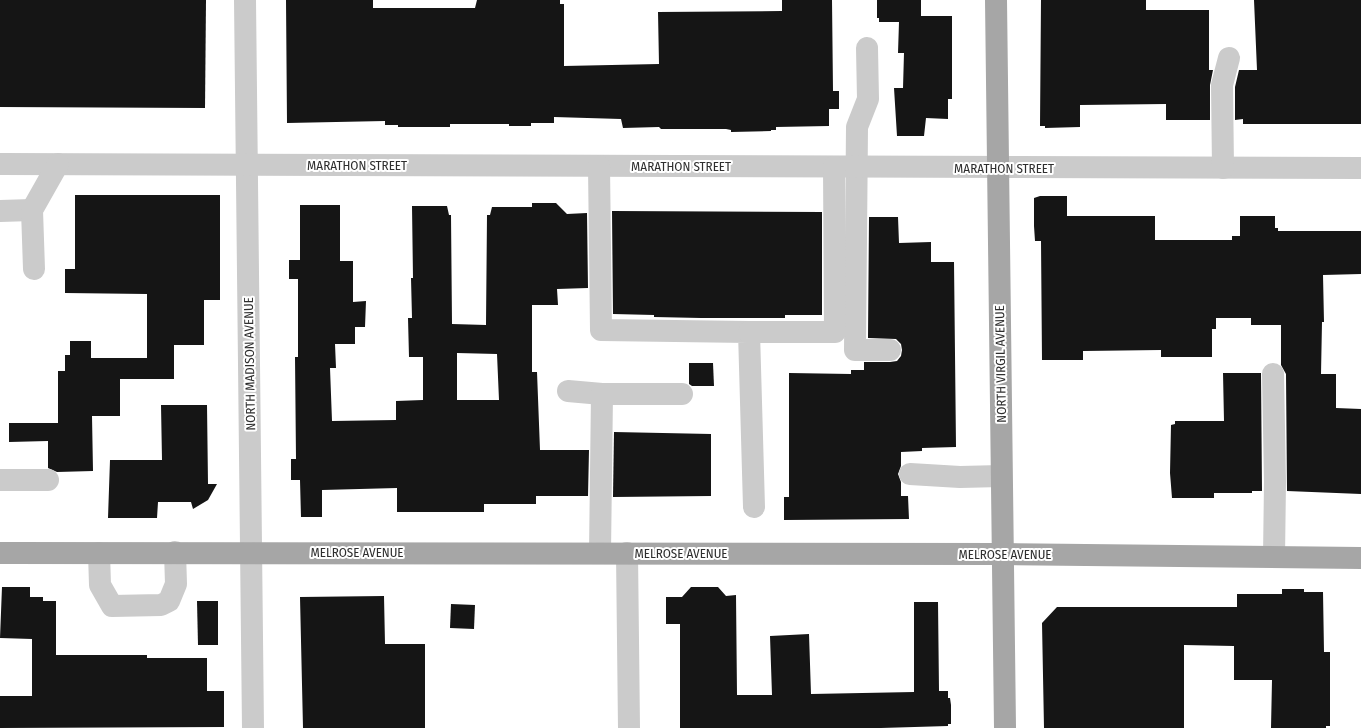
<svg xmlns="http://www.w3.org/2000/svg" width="1361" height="728" font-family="'Fira Sans Condensed',sans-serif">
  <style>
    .building { fill: #151515; fill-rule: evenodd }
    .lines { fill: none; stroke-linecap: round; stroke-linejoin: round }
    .minor { stroke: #cbcbcb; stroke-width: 22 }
    .major { stroke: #a6a6a6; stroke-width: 22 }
    .labels { text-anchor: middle; stroke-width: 4; stroke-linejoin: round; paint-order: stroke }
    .street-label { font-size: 13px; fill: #2e2e2e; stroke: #fff }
  </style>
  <rect width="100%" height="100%" fill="#fff"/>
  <g class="building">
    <path d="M 0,0 L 206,0 L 205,108 L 0,107 Z"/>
    <path d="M 286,0 L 373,0 L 373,8 L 475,8 L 477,0 L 560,0 L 560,4 L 564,4 L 564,66 L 659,64 L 658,12 L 782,11 L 782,0 L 832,0 L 833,91 L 839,91 L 839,109 L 829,109 L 829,126 L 776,127 L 776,130 L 771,130 L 771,131 L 731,132 L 731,130 L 726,129 L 661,129 L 659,127 L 623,128 L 621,119 L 554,117 L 554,123 L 531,123 L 531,126 L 509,126 L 509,124 L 450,124 L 450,127 L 398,127 L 398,125 L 385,125 L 385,121 L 287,123 Z"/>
    <path d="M 877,0 L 921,0 L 921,16 L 952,16 L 952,99 L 948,99 L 948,119 L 926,118 L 924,136 L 897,136 L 894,88 L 903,88 L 904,53 L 898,53 L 899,22 L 879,22 L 879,18 L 877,18 Z"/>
    <path d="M 1041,0 L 1146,0 L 1146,10 L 1209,10 L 1209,70 L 1213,70 L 1210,85 L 1210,120 L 1166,120 L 1166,104 L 1080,105 L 1080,127 L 1045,128 L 1045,126 L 1040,126 Z"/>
    <path d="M 1254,0 L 1361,0 L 1361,124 L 1243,124 L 1243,119 L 1235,120 L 1235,87 L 1239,70 L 1257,70 Z"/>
    <path d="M 75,195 L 220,195 L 220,300 L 204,300 L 204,345 L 174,345 L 174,379 L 120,379 L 120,416 L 92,416 L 93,471 L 57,472 L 48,468 L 48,441 L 9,442 L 9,423 L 58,423 L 58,371 L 65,371 L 65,355 L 70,355 L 70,341 L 91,341 L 91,358 L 147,358 L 147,294 L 65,293 L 65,269 L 75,269 Z"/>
    <path d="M 1040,196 L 1067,196 L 1067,216 L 1155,216 L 1155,240 L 1232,240 L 1232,236 L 1240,236 L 1240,216 L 1275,216 L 1275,228 L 1278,228 L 1278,231 L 1361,231 L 1361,274 L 1323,275 L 1324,322 L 1322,322 L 1321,374 L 1336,374 L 1336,408 L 1361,409 L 1361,494 L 1287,491 L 1286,374 L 1281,365 L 1281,325 L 1251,325 L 1251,318 L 1216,318 L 1216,329 L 1212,329 L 1212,357 L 1161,357 L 1161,350 L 1083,351 L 1083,360 L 1042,360 L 1041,241 L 1035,241 L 1034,226 L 1034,198 Z"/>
    <path d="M 532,203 L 556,203 L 567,214 L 587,213 L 588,288 L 557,289 L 558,305 L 532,305 L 532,372 L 537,372 L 540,450 L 589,450 L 588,496 L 536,496 L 536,504 L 484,504 L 484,512 L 397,512 L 397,488 L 322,490 L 322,517 L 301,517 L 300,480 L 291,480 L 291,459 L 296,459 L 295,357 L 298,357 L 298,279 L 289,279 L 289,260 L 300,260 L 300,205 L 340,205 L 340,261 L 353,261 L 353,302 L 366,301 L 365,327 L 355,327 L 355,344 L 335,344 L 336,368 L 330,368 L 332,421 L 396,420 L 396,401 L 423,400 L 423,357 L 409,357 L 408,318 L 412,318 L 411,278 L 413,278 L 412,206 L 447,206 L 449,215 L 451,215 L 452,324 L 486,325 L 487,215 L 490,215 L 492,207 L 532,207 ZM 457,353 L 497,354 L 499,400 L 457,400 Z"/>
    <path d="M 612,211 L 822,212 L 822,315 L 785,315 L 785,318 L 701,318 L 654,317 L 654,315 L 613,314 Z"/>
    <path d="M 869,217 L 898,217 L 899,243 L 931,242 L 931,262 L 954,262 L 956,447 L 922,448 L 922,451 L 901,452 L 901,466 L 898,474 L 901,482 L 901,496 L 908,496 L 909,519 L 784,520 L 784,497 L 789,497 L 789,373 L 851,374 L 851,370 L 864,370 L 864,362 L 890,362 L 897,361 L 901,356 L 902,350 L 901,344 L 896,339 L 868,338 Z"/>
    <path d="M 689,363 L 713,363 L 714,386 L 692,386 L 689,384 Z"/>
    <path d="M 1223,373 L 1261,373 L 1262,491 L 1252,491 L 1252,493 L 1214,493 L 1214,498 L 1172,498 L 1170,473 L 1171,425 L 1175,424 L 1175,421 L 1224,421 Z"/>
    <path d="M 161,405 L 207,405 L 208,484 L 217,484 L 208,500 L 193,509 L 191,502 L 158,502 L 157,518 L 108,518 L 110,460 L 162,460 Z"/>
    <path d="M 614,432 L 711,434 L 711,496 L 613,497 Z"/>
    <path d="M 2,587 L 30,587 L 30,597 L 43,597 L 43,601 L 56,601 L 56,655 L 147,655 L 147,658 L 207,658 L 207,691 L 224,691 L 224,727 L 0,728 L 0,696 L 32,696 L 32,639 L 0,638 Z"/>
    <path d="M 691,587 L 718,587 L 726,596 L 736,595 L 737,695 L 772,695 L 770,636 L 809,634 L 811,694 L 914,692 L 914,602 L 938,602 L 939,691 L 948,691 L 948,698 L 950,698 L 951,705 L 951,724 L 948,724 L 948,726 L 881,728 L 680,728 L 680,624 L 666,624 L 666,597 L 682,597 Z"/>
    <path d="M 1282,589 L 1304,589 L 1304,592 L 1323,592 L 1324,652 L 1330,652 L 1330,726 L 1326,726 L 1326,728 L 1271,728 L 1272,680 L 1234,680 L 1234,646 L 1184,645 L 1184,728 L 1044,728 L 1042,623 L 1057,607 L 1237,607 L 1237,594 L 1282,594 Z"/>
    <path d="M 384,596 L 385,644 L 425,644 L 425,728 L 303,728 L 300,597 Z"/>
    <path d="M 197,601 L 218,601 L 218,645 L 198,645 Z"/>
    <path d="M 451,604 L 475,605 L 474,629 L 450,628 Z"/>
  </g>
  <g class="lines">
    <g class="minor">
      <path d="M 245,0 L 253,728"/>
      <path d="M 867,48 L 868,99 L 857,127 L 855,350 L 890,350"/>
      <path d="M 0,164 L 1361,168"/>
      <path d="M 599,166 L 601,330 L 749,332 L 754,507"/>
      <path d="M 1223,168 L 1222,85 L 1229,58"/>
      <path d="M 0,211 L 32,210"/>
      <path d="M 34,269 L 32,210 L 58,164"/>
      <path d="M 749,332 L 835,332 L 834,167"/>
      <path d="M 1273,374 L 1275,482 L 1274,557"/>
      <path d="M 568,391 L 602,394"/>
      <path d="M 910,474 L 960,477 L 1001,476"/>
      <path d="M 0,480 L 48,480"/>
      <path d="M 99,553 L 100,585 L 112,606 L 161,605 L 169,601 L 176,584 L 175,552"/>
      <path d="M 600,553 L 602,394 L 682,394"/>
      <path d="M 627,553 L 629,728"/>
    </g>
    <g class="major">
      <path d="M 996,0 L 1005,728"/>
      <path d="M 0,553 L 1004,554 L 1361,558"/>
    </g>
  </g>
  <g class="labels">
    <g class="street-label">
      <text x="357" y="170">MARATHON STREET</text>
      <text x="681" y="171">MARATHON STREET</text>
      <text x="1004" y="173">MARATHON STREET</text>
      <text transform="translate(249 364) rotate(-91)" y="5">NORTH MADISON AVENUE</text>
      <text transform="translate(1000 364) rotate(-91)" y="5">NORTH VIRGIL AVENUE</text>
      <text x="357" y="557">MELROSE AVENUE</text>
      <text x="681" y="558">MELROSE AVENUE</text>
      <text x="1005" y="559">MELROSE AVENUE</text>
    </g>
  </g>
</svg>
